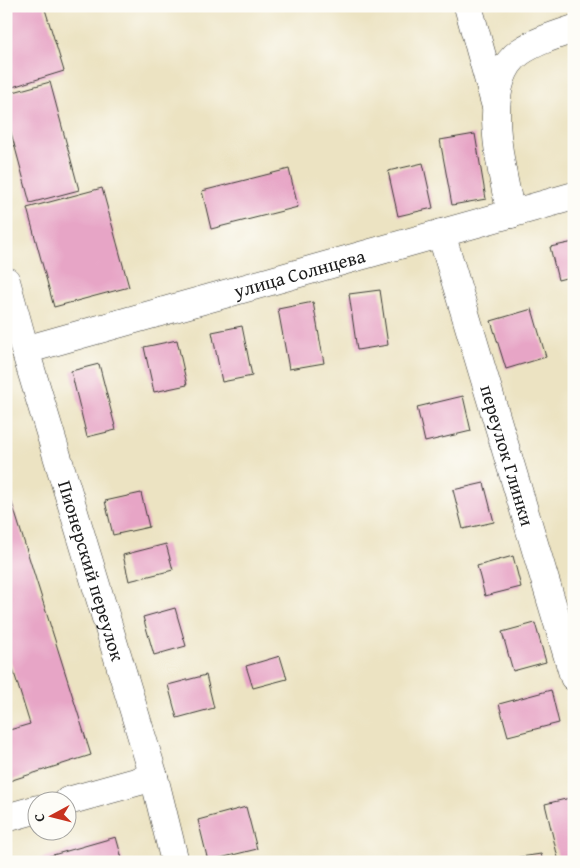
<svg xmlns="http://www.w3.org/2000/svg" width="580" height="868" font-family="'Gentium Book Plus',serif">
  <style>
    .building { fill: #e7a5c6 }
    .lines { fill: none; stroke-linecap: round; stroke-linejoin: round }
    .minor-casing { stroke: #3b3a35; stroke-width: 29 }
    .minor { stroke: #fff; stroke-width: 28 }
    .labels { text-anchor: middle; stroke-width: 4; stroke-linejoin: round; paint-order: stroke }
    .street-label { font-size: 19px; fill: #1c1c1c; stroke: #fdfcf7 }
  </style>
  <rect width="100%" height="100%" fill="#fdfcf7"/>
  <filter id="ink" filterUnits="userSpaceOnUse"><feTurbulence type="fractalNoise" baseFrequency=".02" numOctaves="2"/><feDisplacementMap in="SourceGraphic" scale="10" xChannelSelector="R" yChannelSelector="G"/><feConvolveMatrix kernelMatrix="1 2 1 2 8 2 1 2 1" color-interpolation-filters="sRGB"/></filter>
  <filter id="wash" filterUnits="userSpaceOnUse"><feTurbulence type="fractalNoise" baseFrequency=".0096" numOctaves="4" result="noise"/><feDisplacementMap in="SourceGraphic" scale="20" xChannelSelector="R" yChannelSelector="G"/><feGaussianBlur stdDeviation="1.12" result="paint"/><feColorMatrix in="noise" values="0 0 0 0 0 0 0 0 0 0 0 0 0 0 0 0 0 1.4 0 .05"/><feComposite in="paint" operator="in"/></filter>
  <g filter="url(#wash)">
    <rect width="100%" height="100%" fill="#ece3c2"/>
    <g id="blocks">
      <g class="building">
        <path d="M 6,6 L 44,6 L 64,71 L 6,89 Z"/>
        <path d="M 50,82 L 79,190 L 30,203 L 6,114 L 6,94 Z"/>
        <path d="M 475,134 L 486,199 L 452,205 L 440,140 Z"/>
        <path d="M 423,163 L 433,208 L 398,216 L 388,171 Z"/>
        <path d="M 289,169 L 298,207 L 211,229 L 202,191 Z"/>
        <path d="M 102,188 L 129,287 L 54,307 L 27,208 Z"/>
        <path d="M 574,242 L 574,276 L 558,280 L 550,247 Z"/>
        <path d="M 380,290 L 388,345 L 357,350 L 349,294 Z"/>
        <path d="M 313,302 L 324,363 L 289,369 L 278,309 Z"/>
        <path d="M 532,309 L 546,357 L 506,369 L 491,321 Z"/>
        <path d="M 242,326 L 252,376 L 222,382 L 212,332 Z"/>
        <path d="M 177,340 L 187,385 L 154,392 L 144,347 Z"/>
        <path d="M 99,364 L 116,430 L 87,437 L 71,371 Z"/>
        <path d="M 463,396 L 471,431 L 425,442 L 417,407 Z"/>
        <path d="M 484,483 L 494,522 L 463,529 L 453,490 Z"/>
        <path d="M 6,484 L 91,755 L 6,782 L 6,731 L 30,724 L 6,647 Z"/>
        <path d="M 141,493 L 149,527 L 113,535 L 105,501 Z"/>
        <path d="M 166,544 L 173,570 L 129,581 L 123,555 Z"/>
        <path d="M 513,556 L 521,587 L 485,596 L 477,566 Z"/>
        <path d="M 175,608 L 186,646 L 154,655 L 143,617 Z"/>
        <path d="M 535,623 L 546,662 L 513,671 L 502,632 Z"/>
        <path d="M 280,656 L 287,679 L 253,688 L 246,666 Z"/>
        <path d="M 206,675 L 214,708 L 177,718 L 168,685 Z"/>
        <path d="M 551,690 L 559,723 L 508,736 L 499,704 Z"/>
        <path d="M 574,797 L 574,862 L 559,862 L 545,804 Z"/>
        <path d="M 246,807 L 257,849 L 208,861 L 198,820 Z"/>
        <path d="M 116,837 L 123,862 L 32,862 L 32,861 Z"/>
        <path d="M 541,854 L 543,862 L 515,862 L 514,858 Z"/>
      </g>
    </g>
  </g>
  <g filter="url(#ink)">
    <use href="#blocks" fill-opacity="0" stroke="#3b3a35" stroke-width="1"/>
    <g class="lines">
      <defs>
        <g id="minor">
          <path d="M 468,6 L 495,103"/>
          <path d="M 511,214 C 502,171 478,82 520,52 C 536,41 556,35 574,29"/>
          <path id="s1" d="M 441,233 L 574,677"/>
          <path id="s2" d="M 6,281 L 25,350 L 154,777 L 175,862"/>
          <path id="s3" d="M 25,350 L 574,196"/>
          <path d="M 68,801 L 154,777"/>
          <path d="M 6,818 L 38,809"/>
        </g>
      </defs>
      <use href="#minor" class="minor-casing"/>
      <use href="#minor" class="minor"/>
    </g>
  </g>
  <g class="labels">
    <g class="street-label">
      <text dy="7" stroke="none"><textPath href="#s3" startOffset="285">улица Солнцева</textPath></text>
      <text dy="7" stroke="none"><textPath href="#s1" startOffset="232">переулок Глинки</textPath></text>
      <text dy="7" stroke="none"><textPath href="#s2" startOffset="302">Пионерский переулок</textPath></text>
    </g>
  </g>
  <rect width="580" height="868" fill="none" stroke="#fdfcf7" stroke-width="25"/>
  <g transform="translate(52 816) rotate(263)"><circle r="24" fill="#fdfcf7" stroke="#a3a29f"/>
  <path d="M0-4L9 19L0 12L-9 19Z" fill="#c8321e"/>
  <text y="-8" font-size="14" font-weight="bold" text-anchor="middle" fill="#1c1c1c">С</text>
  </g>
</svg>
